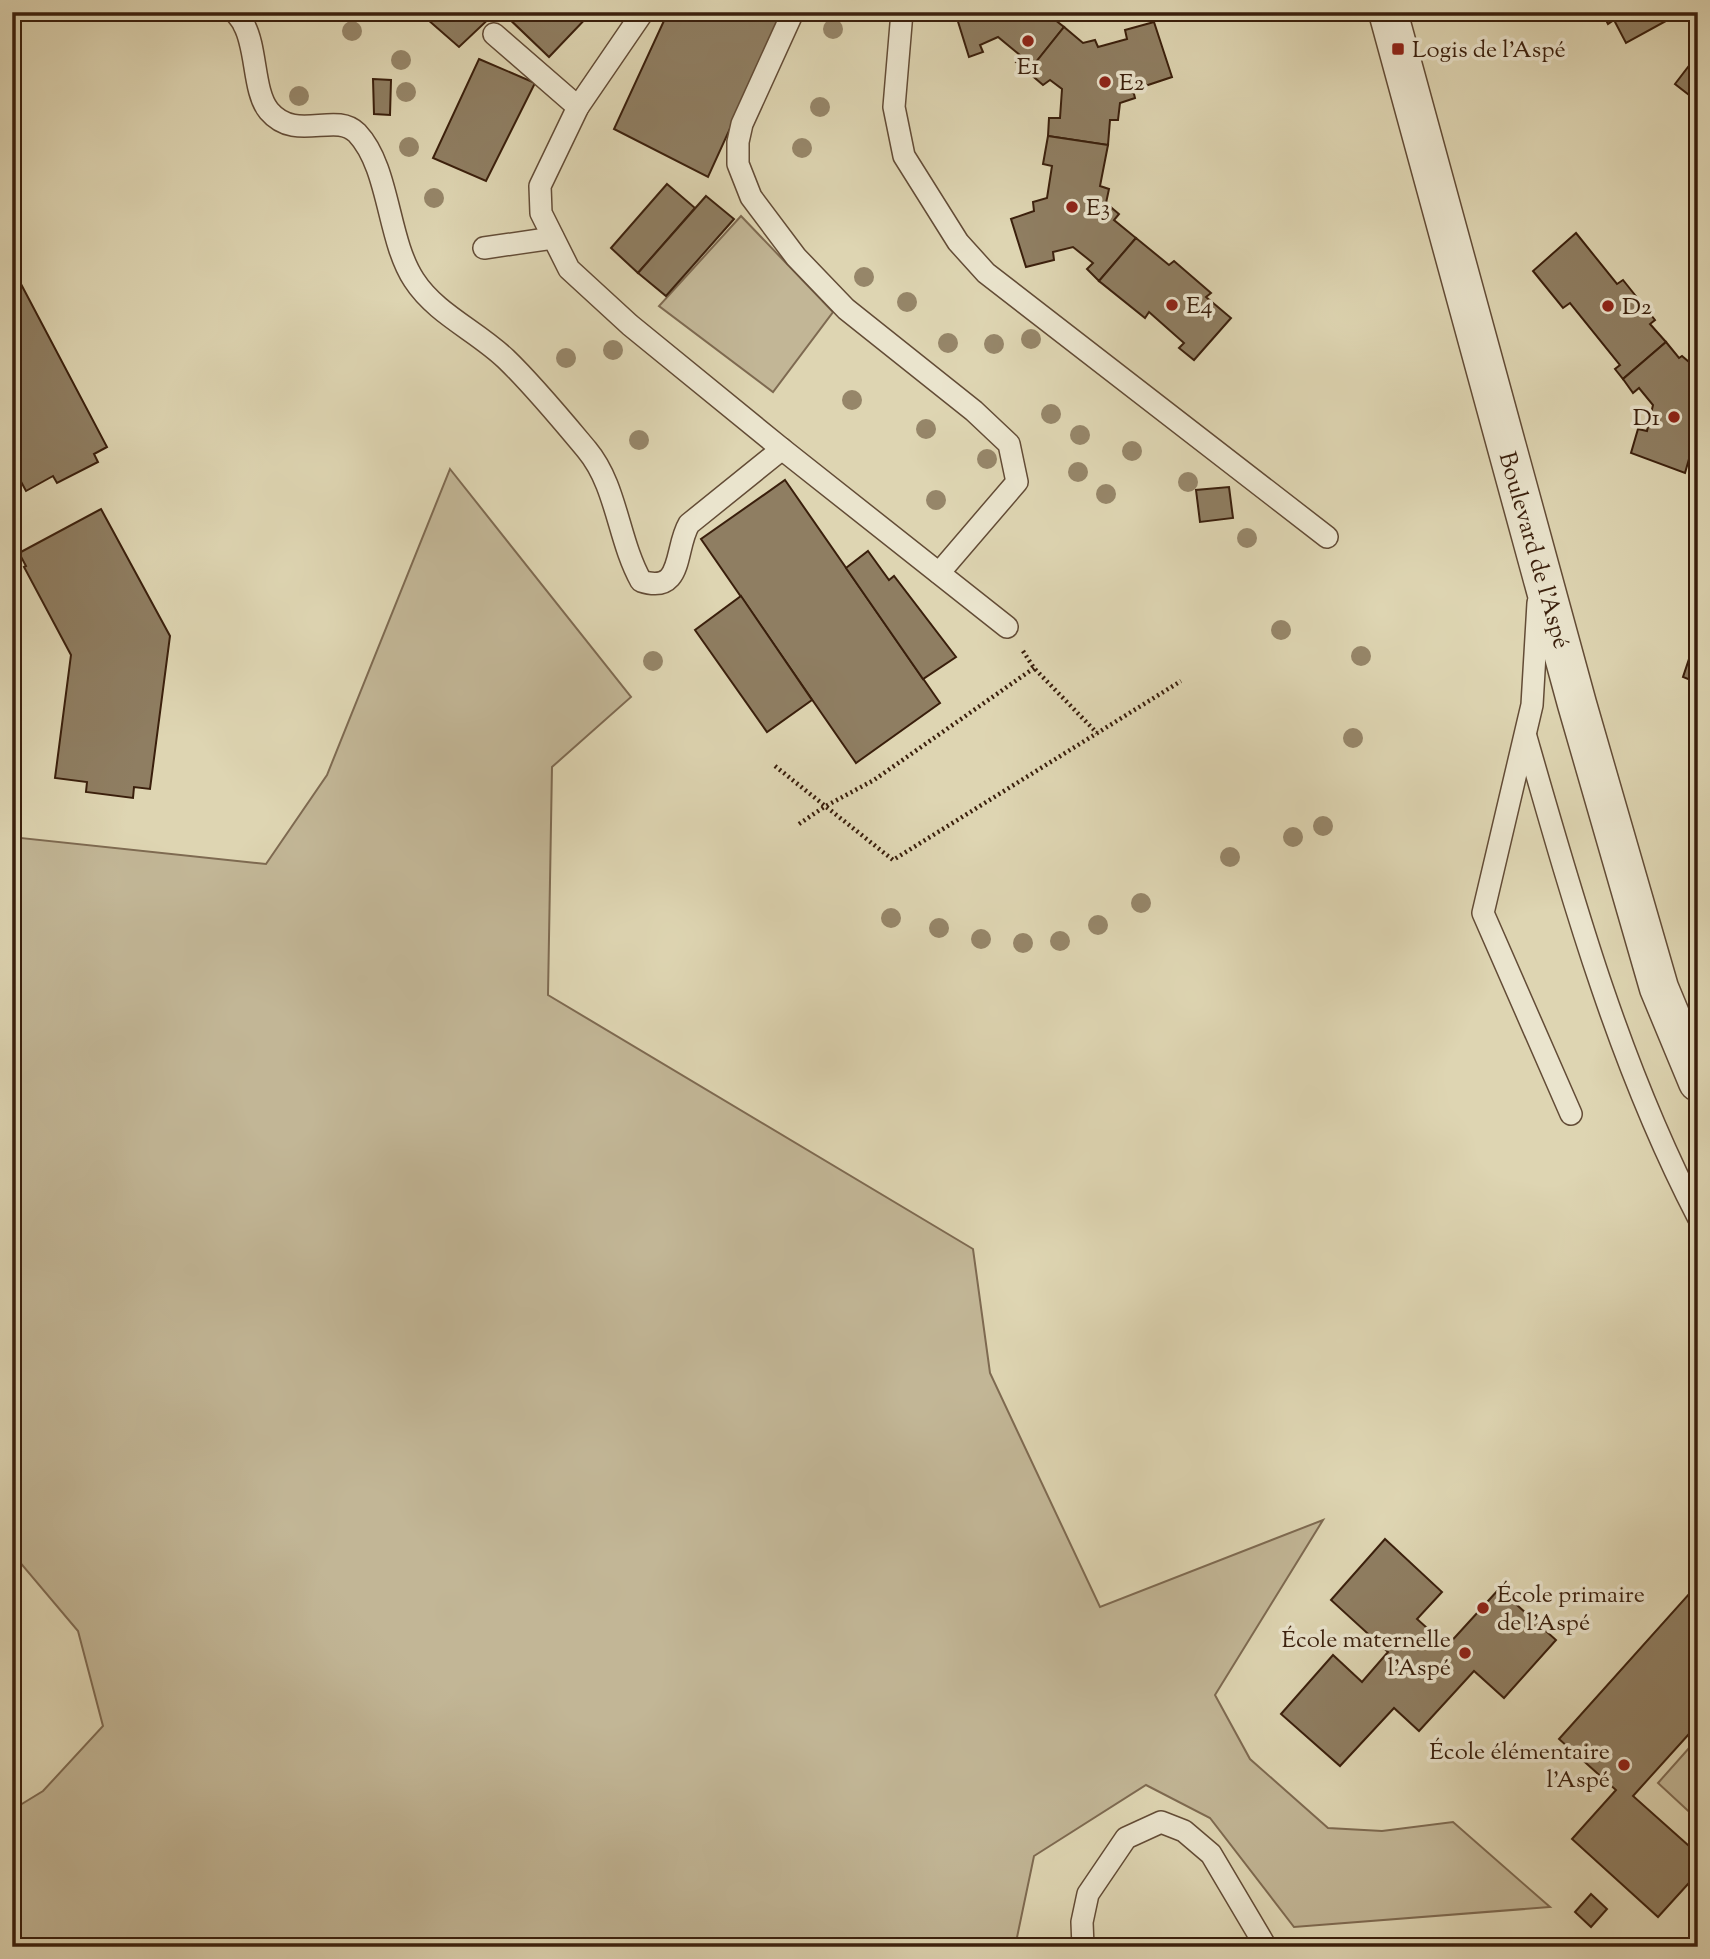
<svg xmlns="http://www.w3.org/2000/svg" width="1710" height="1959" font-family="'Sorts Mill Goudy',serif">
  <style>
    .green { fill: #c2b696; stroke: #7e6a51; stroke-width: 2 }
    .building { fill: #8f7e62; stroke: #3a1f0c; stroke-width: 2 }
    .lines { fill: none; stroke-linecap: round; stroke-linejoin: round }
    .service-casing { stroke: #634c36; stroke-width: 24 }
    .tertiary-casing { stroke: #634c36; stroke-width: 41 }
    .path { stroke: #3a1f0c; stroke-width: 4.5; stroke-dasharray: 2 3.5; stroke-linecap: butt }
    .service { stroke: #eae4cd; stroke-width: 21 }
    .tertiary { stroke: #eae4cd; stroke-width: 38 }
    .tree { fill: #968669 }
    .poi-dot { fill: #8f2418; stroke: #eae4cd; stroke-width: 2.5 }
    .labels { text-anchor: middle; stroke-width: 7; stroke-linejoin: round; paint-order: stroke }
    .poi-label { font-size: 24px; fill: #3a1f0c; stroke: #eae4cd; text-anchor: start }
    .street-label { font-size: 24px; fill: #3a1f0c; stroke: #eae4cd }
  </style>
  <rect width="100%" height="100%" fill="#ded5b2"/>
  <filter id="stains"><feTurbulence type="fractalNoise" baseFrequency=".00286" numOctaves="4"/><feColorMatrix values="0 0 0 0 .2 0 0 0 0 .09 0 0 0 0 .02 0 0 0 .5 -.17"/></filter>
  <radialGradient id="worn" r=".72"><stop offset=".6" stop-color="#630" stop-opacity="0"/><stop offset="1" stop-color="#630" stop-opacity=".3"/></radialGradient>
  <g class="green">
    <path d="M 741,216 L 833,312 L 773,392 L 659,306 Z"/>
    <path d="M 450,469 L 631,697 L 552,767 L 548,995 L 973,1249 L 990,1373 L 1100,1607 L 1323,1520 L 1215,1695 L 1250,1759 L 1328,1828 L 1382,1831 L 1453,1822 L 1550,1907 L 1294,1927 L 1210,1818 L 1146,1785 L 1034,1856 L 1015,1947 L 12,1947 L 12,1810 L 43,1791 L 103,1726 L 78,1631 L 12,1553 L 12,837 L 266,864 L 327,775 Z"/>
    <path d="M 1698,1738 L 1698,1820 L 1658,1783 Z"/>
  </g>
  <g class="building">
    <path d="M 419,12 L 496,12 L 459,47 Z"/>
    <path d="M 502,12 L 592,12 L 549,57 Z"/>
    <path d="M 668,12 L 783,12 L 708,177 L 614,129 Z"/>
    <path d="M 955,12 L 1045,12 L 1064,27 L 1028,72 L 1016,62 L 1021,56 L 998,37 L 980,45 L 983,52 L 969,57 Z"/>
    <path d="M 1602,12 L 1673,12 L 1675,16 L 1626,43 L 1614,20 L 1608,24 Z"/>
    <path d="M 1154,22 L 1172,77 L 1133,90 L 1135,98 L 1120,103 L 1118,120 L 1110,120 L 1108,145 L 1048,136 L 1049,118 L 1060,118 L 1062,89 L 1050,80 L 1043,85 L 1028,72 L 1064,27 L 1083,43 L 1095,40 L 1098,47 L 1127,39 L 1125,30 Z"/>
    <path d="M 1698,54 L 1698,102 L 1675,84 Z"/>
    <path d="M 479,59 L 535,83 L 486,181 L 433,158 Z"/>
    <path d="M 373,79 L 391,80 L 390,115 L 374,114 Z"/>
    <path d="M 1048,136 L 1108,145 L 1100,186 L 1109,189 L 1106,203 L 1119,214 L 1114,220 L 1136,238 L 1099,281 L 1087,269 L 1093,263 L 1073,247 L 1053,252 L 1054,260 L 1026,267 L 1011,219 L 1034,211 L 1033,202 L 1047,198 L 1052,166 L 1043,164 Z"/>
    <path d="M 667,184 L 695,208 L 638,273 L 611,248 Z"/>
    <path d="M 706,196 L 734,219 L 666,296 L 638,273 Z"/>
    <path d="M 1576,233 L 1617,284 L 1623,280 L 1655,320 L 1650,324 L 1666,342 L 1623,379 L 1615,369 L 1620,365 L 1570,303 L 1563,308 L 1533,271 Z"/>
    <path d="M 1136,238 L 1169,265 L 1174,261 L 1211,293 L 1206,297 L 1231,318 L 1194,360 L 1179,348 L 1184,343 L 1149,312 L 1145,318 L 1099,281 Z"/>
    <path d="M 12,267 L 107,447 L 94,454 L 98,462 L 57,483 L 53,476 L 26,491 L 18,476 L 12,478 Z"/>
    <path d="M 1666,342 L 1679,358 L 1682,356 L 1695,367 L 1698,366 L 1698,438 L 1695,438 L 1685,473 L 1631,453 L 1638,429 L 1647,431 L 1653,405 L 1639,388 L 1633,393 L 1623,379 Z"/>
    <path d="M 785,480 L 940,703 L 856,763 L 701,539 Z"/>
    <path d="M 1229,487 L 1233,518 L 1200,522 L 1196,490 Z"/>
    <path d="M 101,509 L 170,636 L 150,789 L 134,787 L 133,798 L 86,792 L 87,782 L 55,778 L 71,655 L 24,567 L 26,566 L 19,553 Z"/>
    <path d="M 868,551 L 889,580 L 894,576 L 956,657 L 923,679 L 846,568 Z"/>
    <path d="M 741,596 L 812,700 L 767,732 L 695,630 Z"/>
    <path d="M 1698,632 L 1698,683 L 1683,677 Z"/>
    <path d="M 1385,1539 L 1442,1592 L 1417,1619 L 1447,1646 L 1499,1589 L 1556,1640 L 1504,1698 L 1474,1671 L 1419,1731 L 1394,1708 L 1340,1766 L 1281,1714 L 1333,1655 L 1362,1682 L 1388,1652 L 1331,1600 Z"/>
    <path d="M 1698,1584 L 1698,1724 L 1633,1796 L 1698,1854 L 1698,1873 L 1658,1917 L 1572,1839 L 1616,1790 L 1559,1739 Z"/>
    <path d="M 1591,1894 L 1607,1909 L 1591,1927 L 1575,1912 Z"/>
  </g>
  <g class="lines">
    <defs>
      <g id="service">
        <path d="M 235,12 C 238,16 242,20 244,25 C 257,48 253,92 269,111 C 296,143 335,111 357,133 C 390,168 387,239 414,280 C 436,314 477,331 506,359 C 534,386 561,419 587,450 C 617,486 618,540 641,581 C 684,595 674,549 689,524 L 782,449"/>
        <path d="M 643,12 L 578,107 L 540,186 L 541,213 L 569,269 L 630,325 L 782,449 L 1007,627"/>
        <path d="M 793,12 L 742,124 L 738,142 L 738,164 L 751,197 L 796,257 L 846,309 L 974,411 L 1009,444 L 1017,482 L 939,573"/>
        <path d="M 902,12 L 894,107 L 904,156 L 958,242 L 986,273 L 1327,537"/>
        <path d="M 494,34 L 578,107"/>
        <path d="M 484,248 L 553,238"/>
        <path d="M 1538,603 L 1532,705 L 1483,913 L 1571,1114"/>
        <path d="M 1526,737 C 1573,901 1619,1065 1698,1217"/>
        <path d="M 1083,1947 L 1082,1922 L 1088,1894 L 1126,1838 L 1161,1822 L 1184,1831 L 1211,1854 L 1266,1947"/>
      </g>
      <path id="tertiary" d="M 1388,12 L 1577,704 L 1659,988 L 1698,1082"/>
    </defs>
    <use href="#service" class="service-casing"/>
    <use href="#tertiary" class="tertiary-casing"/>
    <g class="path">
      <path d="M 1023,651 L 1034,668 L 1097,733"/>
      <path d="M 775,766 L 893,860 L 1181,681"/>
      <path d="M 799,824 L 824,807 L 874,780 L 1034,668"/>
    </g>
    <use href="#service" class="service"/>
    <use href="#tertiary" class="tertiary"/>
  </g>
  <g class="tree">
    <circle cx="833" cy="29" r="10"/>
    <circle cx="352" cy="31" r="10"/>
    <circle cx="401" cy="60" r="10"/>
    <circle cx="406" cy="92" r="10"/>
    <circle cx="299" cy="96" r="10"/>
    <circle cx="820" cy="107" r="10"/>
    <circle cx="409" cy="147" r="10"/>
    <circle cx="802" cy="148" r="10"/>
    <circle cx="434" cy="198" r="10"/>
    <circle cx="864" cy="277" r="10"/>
    <circle cx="907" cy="302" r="10"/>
    <circle cx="1031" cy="339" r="10"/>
    <circle cx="948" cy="343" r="10"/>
    <circle cx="994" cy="344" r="10"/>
    <circle cx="613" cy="350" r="10"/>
    <circle cx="566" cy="358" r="10"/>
    <circle cx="852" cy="400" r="10"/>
    <circle cx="1051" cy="414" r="10"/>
    <circle cx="926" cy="429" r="10"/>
    <circle cx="1080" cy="435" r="10"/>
    <circle cx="639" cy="440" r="10"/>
    <circle cx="1132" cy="451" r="10"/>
    <circle cx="987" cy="459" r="10"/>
    <circle cx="1078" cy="472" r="10"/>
    <circle cx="1188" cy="482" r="10"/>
    <circle cx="1106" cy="494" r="10"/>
    <circle cx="936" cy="500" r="10"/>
    <circle cx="1247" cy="538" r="10"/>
    <circle cx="1281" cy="630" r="10"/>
    <circle cx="1361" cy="656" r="10"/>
    <circle cx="653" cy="661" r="10"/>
    <circle cx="1353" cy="738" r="10"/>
    <circle cx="1323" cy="826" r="10"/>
    <circle cx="1293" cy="837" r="10"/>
    <circle cx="1230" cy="857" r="10"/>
    <circle cx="1141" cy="903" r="10"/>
    <circle cx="891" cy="918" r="10"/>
    <circle cx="1098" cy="925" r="10"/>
    <circle cx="939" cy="928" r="10"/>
    <circle cx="981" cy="939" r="10"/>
    <circle cx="1060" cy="941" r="10"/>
    <circle cx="1023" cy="943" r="10"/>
  </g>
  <g class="poi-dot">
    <circle cx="1028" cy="41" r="7"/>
    <rect x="1391" y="42" width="14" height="14" rx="3.5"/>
    <circle cx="1105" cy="82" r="7"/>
    <circle cx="1072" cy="207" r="7"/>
    <circle cx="1172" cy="305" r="7"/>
    <circle cx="1608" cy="306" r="7"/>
    <circle cx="1674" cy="417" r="7"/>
    <circle cx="1483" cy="1608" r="7"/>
    <circle cx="1465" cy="1653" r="7"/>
    <circle cx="1624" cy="1765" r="7"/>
  </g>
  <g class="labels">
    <g class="poi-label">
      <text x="1412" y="57">Logis de l'Aspé</text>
      <text x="1028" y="74" text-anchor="middle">E1</text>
      <text x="1119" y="90">E2</text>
      <text x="1086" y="215">E3</text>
      <text x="1186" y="313">E4</text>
      <text x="1622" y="314">D2</text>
      <text x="1660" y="425" text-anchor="end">D1</text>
      <text x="1497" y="1602">École primaire<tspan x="1497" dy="28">de l’Aspé</tspan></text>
      <text x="1451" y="1647" text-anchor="end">École maternelle<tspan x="1451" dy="28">l'Aspé</tspan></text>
      <text x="1610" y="1759" text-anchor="end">École élémentaire<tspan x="1610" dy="28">l'Aspé</tspan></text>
    </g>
    <g class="street-label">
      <text transform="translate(1535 550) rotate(74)" y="8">Boulevard de l'Aspé</text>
    </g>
  </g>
  <rect width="1710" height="1959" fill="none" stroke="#ded5b2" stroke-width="42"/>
  <rect x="14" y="14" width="1682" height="1931" fill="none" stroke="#3a1f0c" stroke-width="3.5"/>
  <rect x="21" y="21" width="1668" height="1917" fill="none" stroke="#3a1f0c" stroke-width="2"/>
  <rect width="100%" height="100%" filter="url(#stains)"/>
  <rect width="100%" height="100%" fill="url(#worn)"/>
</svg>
